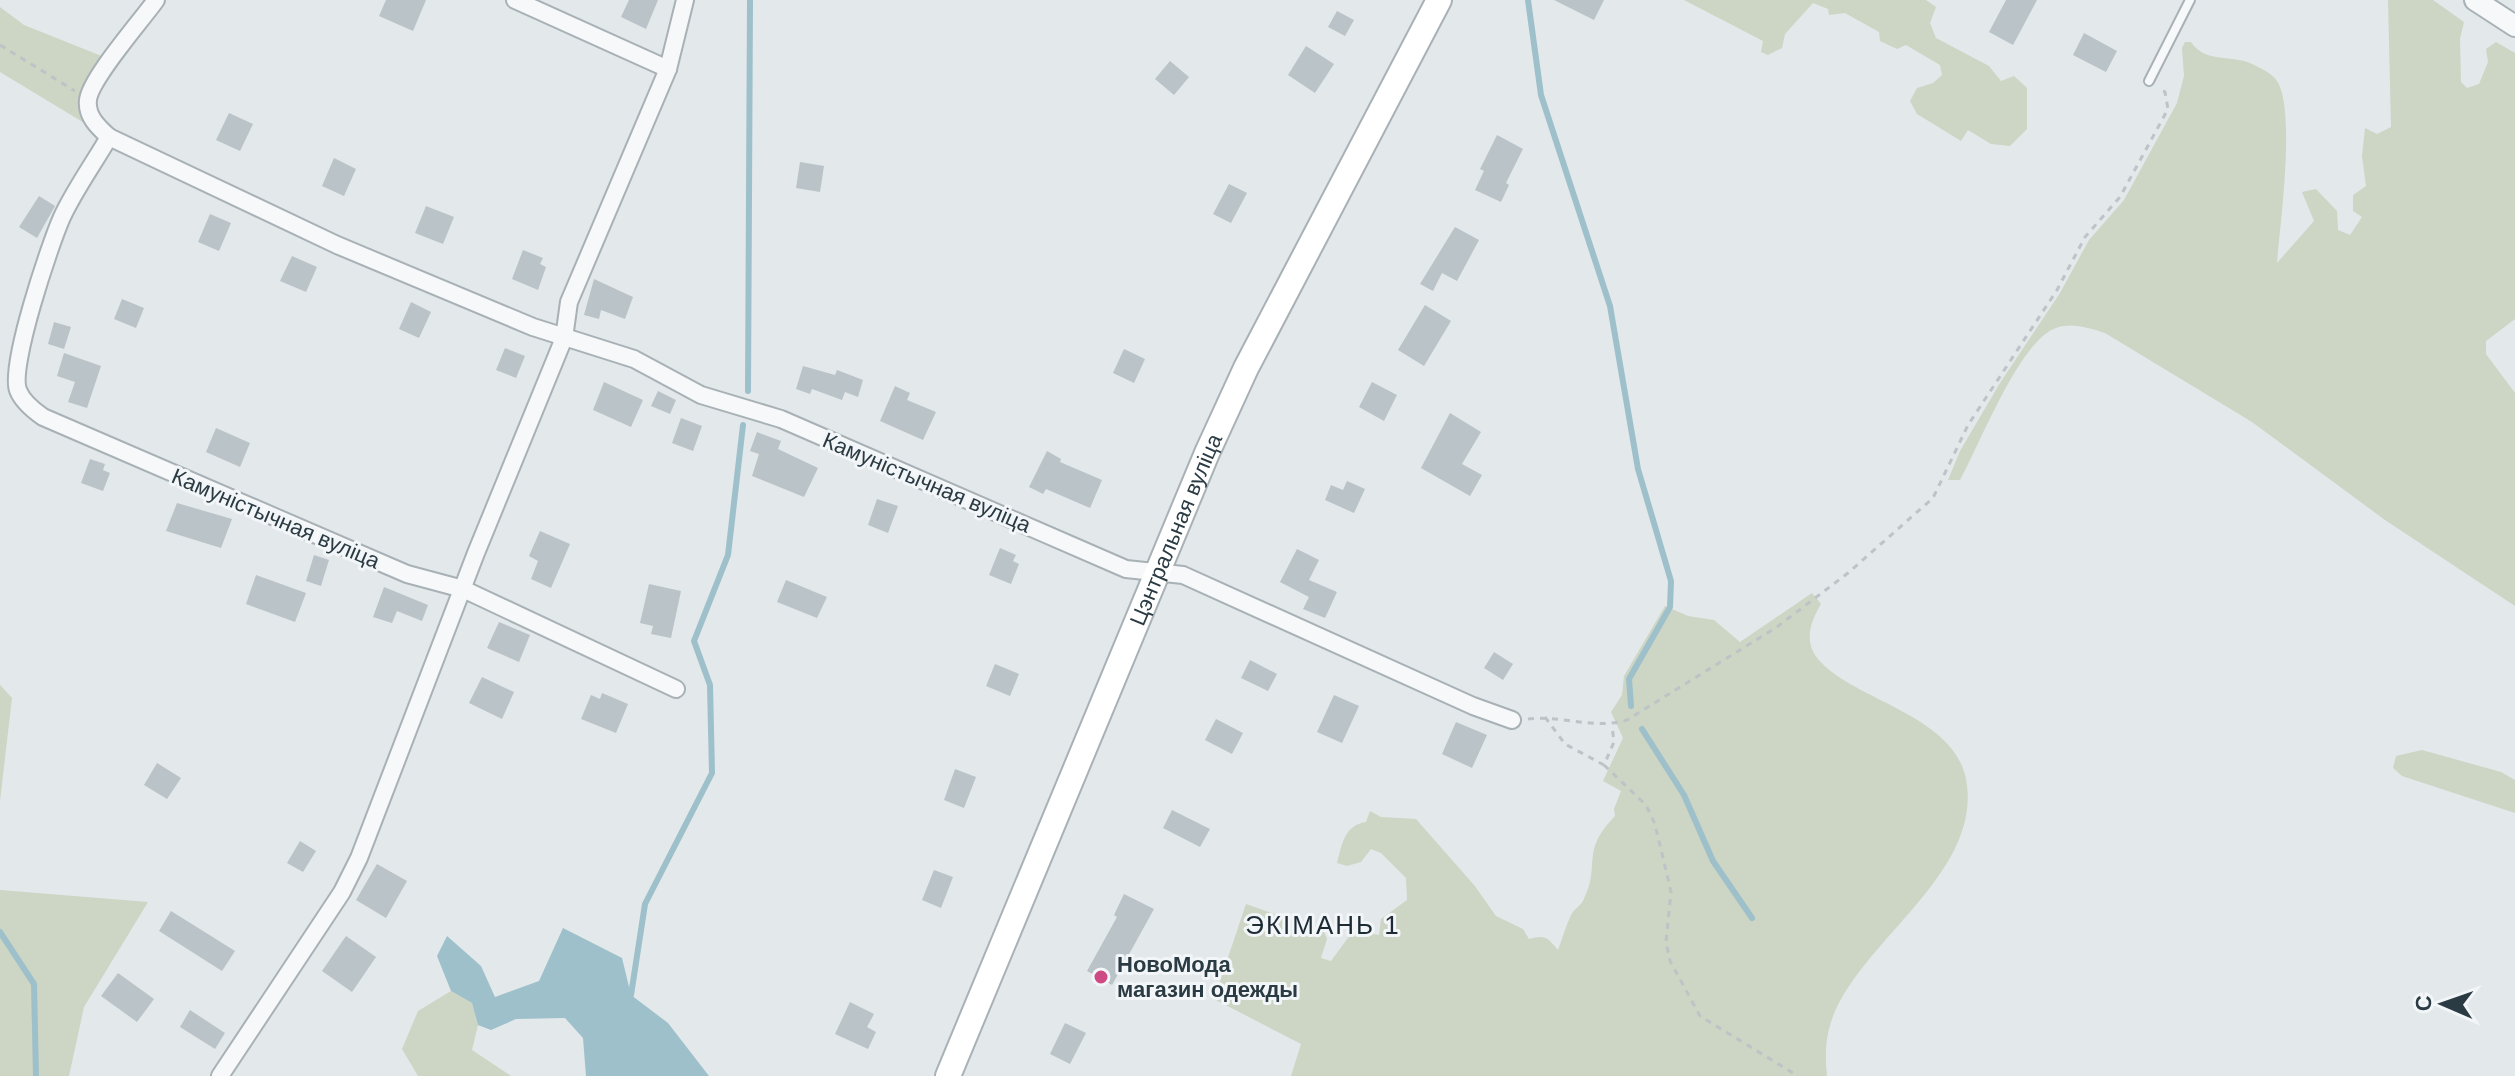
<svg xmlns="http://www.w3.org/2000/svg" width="2515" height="1076" font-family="Helvetica,sans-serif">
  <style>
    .green { fill: #cdd5c4 }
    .water { fill: #9ec0ca }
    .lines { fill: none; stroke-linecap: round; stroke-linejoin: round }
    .stream { stroke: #9ec0ca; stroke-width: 6 }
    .building { fill: #bac3c8 }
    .service-casing { stroke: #a8b1b5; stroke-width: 12 }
    .minor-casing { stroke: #a8b1b5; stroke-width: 20 }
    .tertiary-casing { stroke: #a8b1b5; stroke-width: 24 }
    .secondary-casing { stroke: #a8b1b5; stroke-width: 28 }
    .path { stroke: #bdc3c6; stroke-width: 3; stroke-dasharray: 6 6; stroke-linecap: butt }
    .service { stroke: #f6f8f9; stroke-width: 8 }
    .minor { stroke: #f6f8f9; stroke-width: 16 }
    .tertiary { stroke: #f6f8f9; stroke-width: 20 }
    .secondary { stroke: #fff; stroke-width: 24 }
    .poi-dot { fill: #cd4a84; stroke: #f3f6f8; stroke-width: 3 }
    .labels { text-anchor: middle; stroke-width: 6; stroke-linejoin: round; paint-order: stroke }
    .street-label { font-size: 22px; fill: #2b3b43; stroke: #f3f6f8 }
    .poi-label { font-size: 22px; font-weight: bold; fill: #2b3b43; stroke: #f3f6f8; text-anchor: start }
    .quarter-label { font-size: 26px; letter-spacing: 2px; fill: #1d2b34; stroke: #f3f6f8 }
  </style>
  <rect width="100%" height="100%" fill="#e3e8eb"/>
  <g class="green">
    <path d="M 1684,0 L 1926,0 L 1936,7 L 1930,23 L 1936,38 L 1989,66 L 2001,81 L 2014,76 L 2027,88 L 2027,129 L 2010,146 L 1991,144 L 1968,130 L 1961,141 L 1917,114 L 1910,101 L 1917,88 L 1933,83 L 1942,75 L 1940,65 L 1906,45 L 1897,49 L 1880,41 L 1879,32 L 1845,13 L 1829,15 L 1828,9 L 1813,3 L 1785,34 L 1782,48 L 1768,55 L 1761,52 L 1763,41 Z"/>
    <path d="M 2388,0 L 2433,0 L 2464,22 L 2460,39 L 2461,82 L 2467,88 L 2479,84 L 2488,62 L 2486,49 L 2496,42 L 2515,53 L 2515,319 L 2486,341 L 2486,354 L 2515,393 L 2515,606 L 2385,520 L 2252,422 L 2105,333 C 2089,328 2072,322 2056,328 C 2020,340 1980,444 1960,480 L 1948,480 L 1960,451 L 2000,383 L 2060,293 L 2089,240 L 2124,200 L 2177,103 L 2184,76 L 2182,48 L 2185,42 L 2191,42 C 2205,64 2232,54 2252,64 C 2260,68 2272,73 2277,81 C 2296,110 2280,225 2277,263 L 2314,221 L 2302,192 L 2316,189 L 2337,211 L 2338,230 L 2350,235 L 2362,217 L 2353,211 L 2353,195 L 2366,186 L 2362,156 L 2365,128 L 2377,134 L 2391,127 Z"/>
    <path d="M 0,7 L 24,25 L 104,57 L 81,96 L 86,124 L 0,72 Z"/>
    <path d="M 1812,593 L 1821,604 C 1812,619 1804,638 1815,655 C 1845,699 1953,712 1966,779 C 1984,874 1857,942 1831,1022 C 1825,1040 1825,1058 1827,1076 L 1291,1076 L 1301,1044 L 1214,999 L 1246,904 L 1324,932 L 1327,939 L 1321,958 L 1331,961 L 1353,931 L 1379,935 L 1381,919 L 1407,900 L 1406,878 L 1381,853 L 1371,849 L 1361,862 L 1347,866 L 1337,863 C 1342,845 1344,825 1366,822 L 1370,811 L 1381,817 L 1416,819 L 1474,885 L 1496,916 L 1523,929 L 1529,939 C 1545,934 1548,938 1558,950 C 1562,939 1566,926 1571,915 C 1574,909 1580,906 1583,901 C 1602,864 1579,853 1615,816 L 1614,809 L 1621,791 L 1603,781 L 1623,738 L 1611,712 L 1622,695 L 1624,676 L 1665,606 L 1688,616 L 1714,620 L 1740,642 Z"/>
    <path d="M 0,685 L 12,698 L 0,801 Z"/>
    <path d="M 2422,750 L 2501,772 L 2515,780 L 2515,813 L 2402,776 L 2393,768 L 2396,756 Z"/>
    <path d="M 0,890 L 148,902 L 84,1007 L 69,1076 L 0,1076 Z"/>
    <path d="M 451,991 L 472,1003 L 478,1025 L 472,1050 L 511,1076 L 418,1076 L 402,1049 L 418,1011 Z"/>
  </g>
  <path class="water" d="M 563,928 L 622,958 L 631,995 L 668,1023 L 709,1076 L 586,1076 L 583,1038 L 565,1018 L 516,1019 L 491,1030 L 478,1025 L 472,1003 L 451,991 L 437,956 L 447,936 L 481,966 L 495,997 L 539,981 Z"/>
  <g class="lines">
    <g class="stream">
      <path d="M 1528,0 L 1541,95 L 1610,306 L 1638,469 L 1671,581 L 1670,607 L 1629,679 L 1631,706"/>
      <path d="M 748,391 L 750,0"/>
      <path d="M 1642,729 L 1684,795 L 1713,861 L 1752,918"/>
      <path d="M 0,932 L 34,984 L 36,1076"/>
      <path d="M 631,995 L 645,904 L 712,773 L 710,685 L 694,641 L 728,555 L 743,425"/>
    </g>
  </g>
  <g class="building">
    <path d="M 386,0 L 426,0 L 413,31 L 379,16 Z"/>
    <path d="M 629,0 L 658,0 L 646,29 L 621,17 Z"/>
    <path d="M 1554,0 L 1604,0 L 1594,20 Z"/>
    <path d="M 2006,0 L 2037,0 L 2013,45 L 1989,32 Z"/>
    <path d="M 1337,11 L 1354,20 L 1345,36 L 1328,27 Z"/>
    <path d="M 2084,33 L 2117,51 L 2106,72 L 2073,55 Z"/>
    <path d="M 1306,46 L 1334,64 L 1315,93 L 1288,75 Z"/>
    <path d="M 1170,61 L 1189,77 L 1174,95 L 1155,79 Z"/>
    <path d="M 229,113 L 253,124 L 240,151 L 216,140 Z"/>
    <path d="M 1497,135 L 1523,149 L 1506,183 L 1509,185 L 1501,202 L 1475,190 L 1484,171 L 1480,169 Z"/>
    <path d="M 334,158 L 356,169 L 344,196 L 322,186 Z"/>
    <path d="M 800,162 L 824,166 L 820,192 L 796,188 Z"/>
    <path d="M 1229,184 L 1247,193 L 1231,223 L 1213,214 Z"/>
    <path d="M 39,196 L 55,206 L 37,238 L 19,227 Z"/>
    <path d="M 426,206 L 454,217 L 443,244 L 415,233 Z"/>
    <path d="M 210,214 L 231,223 L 219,251 L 198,242 Z"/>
    <path d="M 1455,227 L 1479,240 L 1457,281 L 1442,273 L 1433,291 L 1420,284 Z"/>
    <path d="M 523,250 L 543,258 L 540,264 L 546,267 L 538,290 L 512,279 Z"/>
    <path d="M 292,256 L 317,267 L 306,292 L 280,281 Z"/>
    <path d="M 594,279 L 633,297 L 625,319 L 601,310 L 599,319 L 584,315 Z"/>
    <path d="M 122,299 L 144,308 L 136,328 L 114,319 Z"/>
    <path d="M 411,302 L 431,312 L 419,338 L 399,329 Z"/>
    <path d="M 1425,305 L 1451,321 L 1424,366 L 1398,350 Z"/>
    <path d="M 54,322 L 71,327 L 64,349 L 48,344 Z"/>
    <path d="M 505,348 L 525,356 L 516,378 L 496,370 Z"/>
    <path d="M 1124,349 L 1145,359 L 1134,383 L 1113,373 Z"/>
    <path d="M 64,353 L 101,366 L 87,408 L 68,402 L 75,382 L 57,376 Z"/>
    <path d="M 803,366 L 835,375 L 837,370 L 863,380 L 858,397 L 845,392 L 842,400 L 812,389 L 810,394 L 796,389 Z"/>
    <path d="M 604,382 L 643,400 L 631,427 L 593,410 Z"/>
    <path d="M 1372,382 L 1397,395 L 1384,421 L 1359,407 Z"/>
    <path d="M 895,386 L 910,393 L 907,400 L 936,412 L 923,440 L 880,421 Z"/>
    <path d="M 658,391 L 676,400 L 670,414 L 651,406 Z"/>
    <path d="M 1450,413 L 1481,432 L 1462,464 L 1482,475 L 1470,496 L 1421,468 Z"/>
    <path d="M 681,418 L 702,426 L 693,451 L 672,443 Z"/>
    <path d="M 216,428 L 250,443 L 240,467 L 206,452 Z"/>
    <path d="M 757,432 L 781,441 L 778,449 L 818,468 L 804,497 L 752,476 L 759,454 L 750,451 Z"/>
    <path d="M 1047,451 L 1061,459 L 1060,462 L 1102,480 L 1090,508 L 1046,489 L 1043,494 L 1029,487 Z"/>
    <path d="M 90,459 L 105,464 L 103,470 L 110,473 L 103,491 L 81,483 Z"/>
    <path d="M 1347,481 L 1365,489 L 1354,513 L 1325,500 L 1331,485 L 1343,490 Z"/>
    <path d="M 877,499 L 898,506 L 888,533 L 868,525 Z"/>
    <path d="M 177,503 L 232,519 L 221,548 L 166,531 Z"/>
    <path d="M 540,531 L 570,544 L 551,588 L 531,579 L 538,561 L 529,556 Z"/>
    <path d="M 1000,548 L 1016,555 L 1013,561 L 1019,564 L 1011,584 L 989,575 Z"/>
    <path d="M 1297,549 L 1319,560 L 1309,580 L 1337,592 L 1325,618 L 1303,609 L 1309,597 L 1280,582 Z"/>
    <path d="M 314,555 L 329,560 L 321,586 L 306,581 Z"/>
    <path d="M 256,575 L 306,593 L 295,622 L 246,604 Z"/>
    <path d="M 786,580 L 827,597 L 817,618 L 777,602 Z"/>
    <path d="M 649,584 L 681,591 L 671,638 L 651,634 L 653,626 L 640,623 Z"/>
    <path d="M 384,587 L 428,605 L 422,621 L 397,611 L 392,623 L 373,617 Z"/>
    <path d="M 499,622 L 530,635 L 519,662 L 487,648 Z"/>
    <path d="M 1494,652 L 1513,664 L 1503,680 L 1484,668 Z"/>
    <path d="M 1250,660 L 1277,674 L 1268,691 L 1241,678 Z"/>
    <path d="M 995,664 L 1019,674 L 1010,696 L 986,686 Z"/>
    <path d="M 482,677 L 514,692 L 502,719 L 469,703 Z"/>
    <path d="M 602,693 L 628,704 L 616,733 L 581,719 L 591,695 L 600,699 Z"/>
    <path d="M 1334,695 L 1359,706 L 1342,743 L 1317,732 Z"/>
    <path d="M 1216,719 L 1243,733 L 1232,754 L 1205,740 Z"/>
    <path d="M 1456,722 L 1487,735 L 1472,768 L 1442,754 Z"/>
    <path d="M 157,763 L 181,778 L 167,799 L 144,785 Z"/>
    <path d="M 955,769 L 976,777 L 964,808 L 944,800 Z"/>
    <path d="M 1172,810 L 1210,829 L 1200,847 L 1163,828 Z"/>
    <path d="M 300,841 L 316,851 L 303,872 L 287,863 Z"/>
    <path d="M 377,864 L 407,881 L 386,918 L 356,900 Z"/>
    <path d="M 934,870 L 953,877 L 941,908 L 922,900 Z"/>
    <path d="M 1124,894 L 1154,909 L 1112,985 L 1087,971 L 1117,917 L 1114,915 Z"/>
    <path d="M 171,911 L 235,951 L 222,971 L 159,931 Z"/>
    <path d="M 346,936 L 376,957 L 352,992 L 322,971 Z"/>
    <path d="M 118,973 L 154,999 L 137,1022 L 101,996 Z"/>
    <path d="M 850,1002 L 874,1014 L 867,1027 L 876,1032 L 868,1049 L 835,1034 Z"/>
    <path d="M 190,1010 L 225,1033 L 215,1049 L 180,1027 Z"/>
    <path d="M 1065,1023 L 1086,1033 L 1070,1064 L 1050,1054 Z"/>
  </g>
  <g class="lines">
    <defs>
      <path id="service" d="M 2149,81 L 2190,0"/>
      <g id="minor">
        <path d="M 156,0 C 141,21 90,79 88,100 C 86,116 98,127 109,137 C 94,163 75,189 62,217 C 50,244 9,366 18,390 C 22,401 33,410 43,417 L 407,574 L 463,589 L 676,689"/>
        <path d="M 515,0 L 668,69"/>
        <path d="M 109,137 L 337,245 L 533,327 L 634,359 L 701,395 L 781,419 L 1126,569 L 1183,575 L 1473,706 L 1512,720"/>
        <path d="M 220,1076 L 342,892 L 359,858 L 476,553 L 564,338 L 569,302 L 668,69 L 685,0"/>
      </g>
      <path id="tertiary" d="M 2475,0 L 2515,26"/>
      <g id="secondary">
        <path id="s1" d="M 948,1076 L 1207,453 L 1246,368 L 1439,0"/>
      </g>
    </defs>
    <use href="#service" class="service-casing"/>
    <use href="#minor" class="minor-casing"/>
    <use href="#tertiary" class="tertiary-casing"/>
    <use href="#secondary" class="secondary-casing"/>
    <g class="path">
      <path d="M 0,45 L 75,91"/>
      <path d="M 1545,717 L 1565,744 L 1604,765 L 1614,742 L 1612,726"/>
      <path d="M 1528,719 C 1562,715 1594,730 1627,720 L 1777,627 L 1848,573 L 1933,498 L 1968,425 L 2057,290 L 2085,237 L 2120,197 L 2168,109 L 2165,92 L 2159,88"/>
      <path d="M 1604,765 L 1646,805 L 1655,824 L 1671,892 L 1666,942 L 1670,961 L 1700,1016 L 1798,1076"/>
    </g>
    <use href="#service" class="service"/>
    <use href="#minor" class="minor"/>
    <use href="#tertiary" class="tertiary"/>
    <use href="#secondary" class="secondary"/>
  </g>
  <circle class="poi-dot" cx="1101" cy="977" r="8"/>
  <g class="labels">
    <g class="street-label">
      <text transform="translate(927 482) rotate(23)" y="8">Камуністычная вуліца</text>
      <text transform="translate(276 518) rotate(23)" y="8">Камуністычная вуліца</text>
      <text dy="8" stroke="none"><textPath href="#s1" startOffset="592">Цэнтральная вуліца</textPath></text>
    </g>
    <g class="poi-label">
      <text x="1117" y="972">НовоМода<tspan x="1117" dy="25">магазин одежды</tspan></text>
    </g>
    <g class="quarter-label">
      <text x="1323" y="934">ЭКІМАНЬ 1</text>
    </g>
  </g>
  <g transform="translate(2443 1004) rotate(272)" stroke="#f3f6f8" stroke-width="6" paint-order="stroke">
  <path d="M0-6L14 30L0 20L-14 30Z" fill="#2b3b43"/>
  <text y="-12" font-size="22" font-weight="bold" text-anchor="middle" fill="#2b3b43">С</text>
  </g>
</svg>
